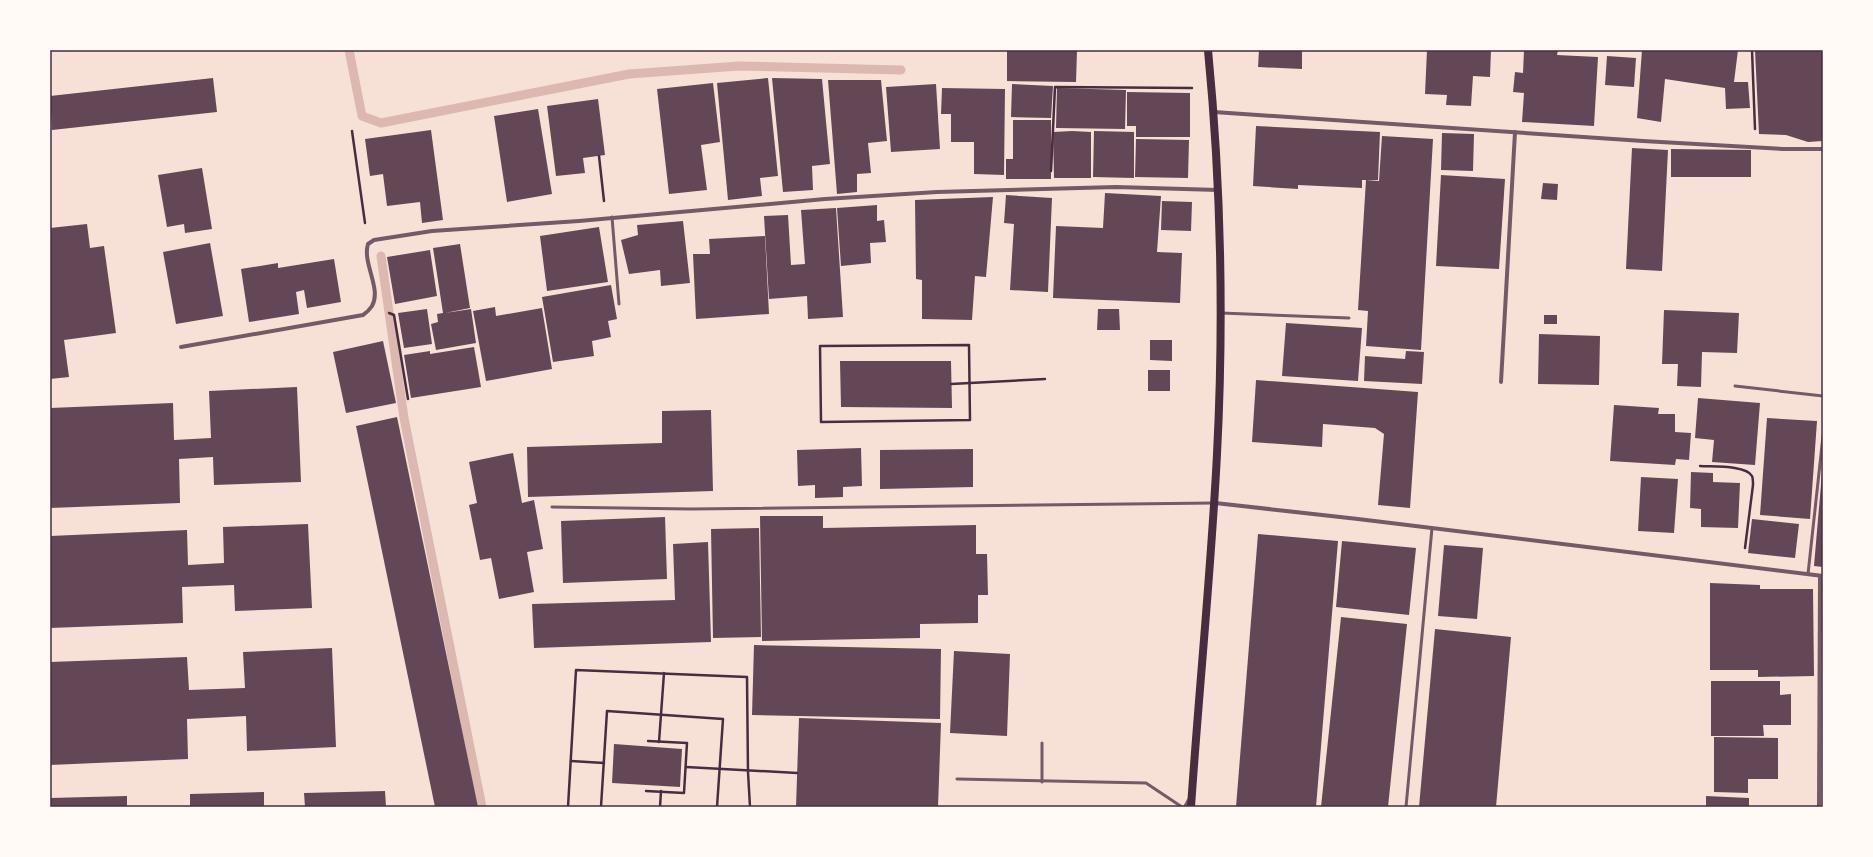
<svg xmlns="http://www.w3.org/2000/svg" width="1873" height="857" font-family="'Sofia Sans Condensed',sans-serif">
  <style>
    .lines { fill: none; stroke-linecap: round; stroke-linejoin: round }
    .stream { stroke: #dcb8b0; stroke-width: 9 }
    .building { fill: #644757 }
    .path { stroke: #4a2c40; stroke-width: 2.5 }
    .service { stroke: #755966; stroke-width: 3 }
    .minor { stroke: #755966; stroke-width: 4 }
    .secondary { stroke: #4a2c40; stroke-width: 8 }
    .neatline { fill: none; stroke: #4a2c40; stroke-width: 1.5 }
  </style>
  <rect width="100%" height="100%" fill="#f7e1d7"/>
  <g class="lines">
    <g class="stream">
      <path d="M 349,50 L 362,116 L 381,123 L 629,74 L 739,66 L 901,70"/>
      <path d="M 381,256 L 404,418 L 482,807"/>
    </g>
  </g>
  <g class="building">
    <path d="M 1007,50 L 1077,50 L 1076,82 L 1007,81 Z"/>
    <path d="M 1259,50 L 1302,50 L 1302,69 L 1258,67 Z"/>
    <path d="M 1427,50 L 1491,50 L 1490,77 L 1473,76 L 1471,106 L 1446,105 L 1447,95 L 1425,94 Z"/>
    <path d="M 1524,50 L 1558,50 L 1557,55 L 1598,57 L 1594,126 L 1522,122 L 1524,93 L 1513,92 L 1515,72 L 1523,73 Z"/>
    <path d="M 1642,50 L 1738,50 L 1734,82 L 1748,82 L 1750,108 L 1726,109 L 1725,88 L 1665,79 L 1661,122 L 1637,118 Z"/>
    <path d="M 1755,50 L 1823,50 L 1823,141 L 1808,142 L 1786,135 L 1759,134 Z"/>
    <path d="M 1607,56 L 1636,58 L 1634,87 L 1605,85 Z"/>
    <path d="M 213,78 L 217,112 L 52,130 L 50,96 Z"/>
    <path d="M 768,78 L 778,176 L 760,178 L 762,196 L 728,200 L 717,83 Z"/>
    <path d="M 772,78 L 822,79 L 830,164 L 812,166 L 813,190 L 783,192 Z"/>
    <path d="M 828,80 L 881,80 L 887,141 L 868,143 L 871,173 L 857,174 L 857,192 L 837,194 Z"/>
    <path d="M 713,83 L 720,142 L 701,145 L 707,190 L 669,194 L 657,89 Z"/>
    <path d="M 936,84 L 940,149 L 891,152 L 886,87 Z"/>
    <path d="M 1012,84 L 1053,86 L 1051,118 L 1011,117 Z"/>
    <path d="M 942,88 L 1005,89 L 1004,175 L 974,174 L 974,142 L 951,142 L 951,114 L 941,114 Z"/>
    <path d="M 1057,88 L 1126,90 L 1125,129 L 1056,128 Z"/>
    <path d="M 1127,92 L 1190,93 L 1190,137 L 1136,137 L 1136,126 L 1127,126 Z"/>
    <path d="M 598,99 L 605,155 L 583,158 L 585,173 L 556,176 L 547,106 Z"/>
    <path d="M 538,109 L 552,194 L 507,202 L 494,116 Z"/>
    <path d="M 1013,120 L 1051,120 L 1051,179 L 1006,179 L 1006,159 L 1013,159 Z"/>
    <path d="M 1256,126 L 1380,132 L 1378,180 L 1362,180 L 1362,188 L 1298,185 L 1298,189 L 1253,186 Z"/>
    <path d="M 431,130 L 443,220 L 422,223 L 420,202 L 387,206 L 383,174 L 370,176 L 365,139 Z"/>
    <path d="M 1072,131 L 1091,132 L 1091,178 L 1054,178 L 1053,132 Z"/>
    <path d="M 1094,131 L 1134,132 L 1134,178 L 1093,177 Z"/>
    <path d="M 1442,133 L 1474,134 L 1473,171 L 1441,170 Z"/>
    <path d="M 1382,136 L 1433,139 L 1421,350 L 1366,346 L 1368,311 L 1358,310 L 1366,180 L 1379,181 Z"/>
    <path d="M 1136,139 L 1189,140 L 1188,178 L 1135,177 Z"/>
    <path d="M 1632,148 L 1668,150 L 1662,271 L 1626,269 Z"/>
    <path d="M 1671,149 L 1751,150 L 1751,177 L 1671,177 Z"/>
    <path d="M 202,168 L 212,229 L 185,233 L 184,224 L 167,227 L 158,175 Z"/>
    <path d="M 1441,175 L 1505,179 L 1499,269 L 1436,266 Z"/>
    <path d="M 1543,183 L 1558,184 L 1557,200 L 1541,199 Z"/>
    <path d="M 1105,193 L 1161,196 L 1157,252 L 1182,253 L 1180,303 L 1053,298 L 1056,226 L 1103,228 Z"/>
    <path d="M 1006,195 L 1052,198 L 1048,292 L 1010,290 L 1014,224 L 1004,223 Z"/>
    <path d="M 993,197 L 986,277 L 975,276 L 972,320 L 922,319 L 922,280 L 916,279 L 915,200 Z"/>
    <path d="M 1162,201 L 1192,202 L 1191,231 L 1161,230 Z"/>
    <path d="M 877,205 L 877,221 L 884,220 L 886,242 L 870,243 L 871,263 L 841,266 L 837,208 Z"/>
    <path d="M 836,208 L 843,317 L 808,319 L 807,296 L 769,299 L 764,216 L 788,215 L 791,265 L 805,264 L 801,210 Z"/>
    <path d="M 683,221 L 690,283 L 661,286 L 660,270 L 629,274 L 621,240 L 638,235 L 637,225 Z"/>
    <path d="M 87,224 L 90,248 L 104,246 L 116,333 L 64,340 L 69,377 L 50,379 L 50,228 Z"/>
    <path d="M 599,227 L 608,282 L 547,291 L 540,236 Z"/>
    <path d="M 765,236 L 769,314 L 696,319 L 693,254 L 710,254 L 709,239 Z"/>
    <path d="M 210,243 L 223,316 L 176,324 L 163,252 Z"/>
    <path d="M 460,244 L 470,308 L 445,313 L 471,309 L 476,343 L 436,350 L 431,324 L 438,322 L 437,314 L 443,313 L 433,248 Z"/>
    <path d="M 430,250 L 437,296 L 395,304 L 387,257 Z"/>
    <path d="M 334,259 L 341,302 L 307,308 L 304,290 L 296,292 L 299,314 L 249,322 L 241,269 L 278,263 L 278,268 Z"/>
    <path d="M 611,285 L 617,319 L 608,321 L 611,337 L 592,341 L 594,356 L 553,362 L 542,297 Z"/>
    <path d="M 495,307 L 496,316 L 542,308 L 552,369 L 486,381 L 473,311 Z"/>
    <path d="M 427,309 L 432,344 L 404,348 L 398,313 Z"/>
    <path d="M 1098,309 L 1119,309 L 1120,330 L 1097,330 Z"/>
    <path d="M 1664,310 L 1739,313 L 1737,353 L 1702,352 L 1701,387 L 1677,386 L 1678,364 L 1662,364 Z"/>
    <rect x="1544" y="315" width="13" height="9"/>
    <path d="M 1286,323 L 1362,328 L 1358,381 L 1282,376 Z"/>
    <path d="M 1539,334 L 1600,336 L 1599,385 L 1538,384 Z"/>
    <path d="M 1150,340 L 1172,340 L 1172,361 L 1150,360 Z"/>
    <path d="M 383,341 L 396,403 L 346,413 L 333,352 Z"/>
    <path d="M 474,347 L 481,387 L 411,398 L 404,355 L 430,351 L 430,354 Z"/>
    <path d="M 1406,351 L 1424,352 L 1422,384 L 1364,381 L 1365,356 L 1405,359 Z"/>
    <path d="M 840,361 L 951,361 L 952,408 L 841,407 Z"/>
    <rect x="1148" y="370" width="22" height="21"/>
    <path d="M 1256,380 L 1418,392 L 1410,508 L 1378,505 L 1384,434 L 1375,428 L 1323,424 L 1322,447 L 1252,442 Z"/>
    <path d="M 297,387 L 301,482 L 214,485 L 213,457 L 179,459 L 180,503 L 50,508 L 50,408 L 173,403 L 174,440 L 211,438 L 209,391 Z"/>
    <path d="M 1698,398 L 1760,403 L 1755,465 L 1712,462 L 1714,440 L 1695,438 Z"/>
    <path d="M 1614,405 L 1659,408 L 1658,414 L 1675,414 L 1675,432 L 1691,433 L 1689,460 L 1676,459 L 1675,465 L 1610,461 Z"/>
    <path d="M 711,410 L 713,491 L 528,497 L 527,447 L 662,443 L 662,411 Z"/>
    <path d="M 397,417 L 478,807 L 435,807 L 356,426 Z"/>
    <path d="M 1767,418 L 1817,421 L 1810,519 L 1760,515 Z"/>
    <path d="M 861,448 L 862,486 L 843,487 L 843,497 L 815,498 L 815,485 L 798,486 L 797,450 Z"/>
    <path d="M 973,449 L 973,487 L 880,489 L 880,450 Z"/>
    <path d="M 513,453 L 522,503 L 534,500 L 543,549 L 527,552 L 534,592 L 499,599 L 491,558 L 480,560 L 469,505 L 477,503 L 469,462 Z"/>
    <path d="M 1691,472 L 1713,473 L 1713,482 L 1740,483 L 1738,528 L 1701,527 L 1701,509 L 1690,508 Z"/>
    <path d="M 1822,473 L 1823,473 L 1823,567 L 1814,566 Z"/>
    <path d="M 1641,477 L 1678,479 L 1674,533 L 1638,531 Z"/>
    <path d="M 760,516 L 823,516 L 823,528 L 976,525 L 976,554 L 987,554 L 988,595 L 978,595 L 978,623 L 920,624 L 920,638 L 762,641 Z"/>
    <path d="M 665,517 L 667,579 L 563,583 L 561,521 Z"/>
    <path d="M 1752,519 L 1799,524 L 1795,558 L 1748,553 Z"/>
    <path d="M 308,524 L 312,608 L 235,611 L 234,585 L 182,587 L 183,623 L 50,628 L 50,536 L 187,530 L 188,565 L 224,563 L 223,527 Z"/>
    <path d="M 759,528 L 761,637 L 713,638 L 711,529 Z"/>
    <path d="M 1258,534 L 1338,541 L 1316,807 L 1236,807 Z"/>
    <path d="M 1342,541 L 1416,548 L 1409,615 L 1336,607 Z"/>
    <path d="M 708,542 L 711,642 L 534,648 L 532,604 L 675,600 L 673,544 Z"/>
    <path d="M 1444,545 L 1483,548 L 1477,619 L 1438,616 Z"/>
    <path d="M 1710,583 L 1760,585 L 1760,589 L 1813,589 L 1814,676 L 1758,677 L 1758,670 L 1710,670 Z"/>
    <path d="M 1341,617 L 1407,624 L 1388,807 L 1321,807 Z"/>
    <path d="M 1435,629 L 1511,637 L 1496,807 L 1419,807 Z"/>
    <path d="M 754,645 L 941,649 L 940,719 L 752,715 Z"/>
    <path d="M 332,648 L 336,747 L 247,751 L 246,716 L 187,719 L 188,759 L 50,765 L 50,662 L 187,657 L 189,690 L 245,688 L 243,652 Z"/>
    <path d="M 954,651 L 1010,654 L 1007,736 L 950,733 Z"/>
    <path d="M 1711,681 L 1780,681 L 1780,695 L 1791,694 L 1791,725 L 1763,725 L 1764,736 L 1711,736 Z"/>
    <path d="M 799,718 L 941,723 L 938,807 L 796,807 Z"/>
    <path d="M 1714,737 L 1778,738 L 1778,779 L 1748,779 L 1748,793 L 1714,792 Z"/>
    <path d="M 614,744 L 682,749 L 680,787 L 612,783 Z"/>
    <path d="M 385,791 L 386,807 L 305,807 L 304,793 Z"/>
    <path d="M 264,792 L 264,807 L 190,807 L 190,794 Z"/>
    <path d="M 127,796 L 127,807 L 50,807 L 50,798 Z"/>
    <path d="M 1706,796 L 1749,798 L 1749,807 L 1706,807 Z"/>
  </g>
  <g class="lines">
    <g class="path">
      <path d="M 1752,50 L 1755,129"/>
      <path d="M 352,131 L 365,223"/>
      <path d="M 599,156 L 604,201"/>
      <path d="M 1051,171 L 1055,87 L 1192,88"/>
      <path d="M 389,313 L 394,315 L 408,399"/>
      <path d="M 969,345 L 970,420 L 821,422 L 820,346 Z"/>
      <path d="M 951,384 L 1045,379"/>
      <path d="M 1700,466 C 1712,467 1746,465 1752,476 C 1753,478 1753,483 1753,485 L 1745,548"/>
      <path d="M 659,742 L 664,673"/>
      <path d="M 571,761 L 604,763"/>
      <path d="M 686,767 L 797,773"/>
      <path d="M 646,791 L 684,793 L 687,743 L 648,741"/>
      <path d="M 568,807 L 576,670 L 747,677 L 748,772 L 750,807"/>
      <path d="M 601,807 L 607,711 L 723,719 L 717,807"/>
      <path d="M 660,807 L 661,791"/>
    </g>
    <g class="service">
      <path d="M 612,217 L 619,304"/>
      <path d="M 1221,313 L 1349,318"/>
      <path d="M 1735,386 L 1823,396"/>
      <path d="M 552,507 L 690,509 L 1214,503"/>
      <path d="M 1808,574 L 1823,436"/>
      <path d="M 1042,743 L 1042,782"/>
      <path d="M 957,779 L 1146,783 L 1182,807"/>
      <path d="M 1406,807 L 1432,528"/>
    </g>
    <g class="minor">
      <path d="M 1214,112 L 1643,141 L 1783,149 L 1823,149"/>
      <path d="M 181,347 L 363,315 C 366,313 370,309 372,306 C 382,289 362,263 368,244 L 374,240 L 432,231 L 579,221 L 825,199 L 937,192 L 1116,187 L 1218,190"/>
      <path d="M 1501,382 L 1515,132"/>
      <path d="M 1215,503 L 1358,519 L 1823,576"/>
      <path d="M 1185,807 L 1189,800"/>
      <path d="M 1819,807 L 1820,576"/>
    </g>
    <path class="secondary" d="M 1191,807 C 1199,689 1211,572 1217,454 C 1224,319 1221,184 1208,50"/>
  </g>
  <rect width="1873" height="857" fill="none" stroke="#fffaf5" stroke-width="102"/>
  <rect x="51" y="51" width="1771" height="755" class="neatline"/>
</svg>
